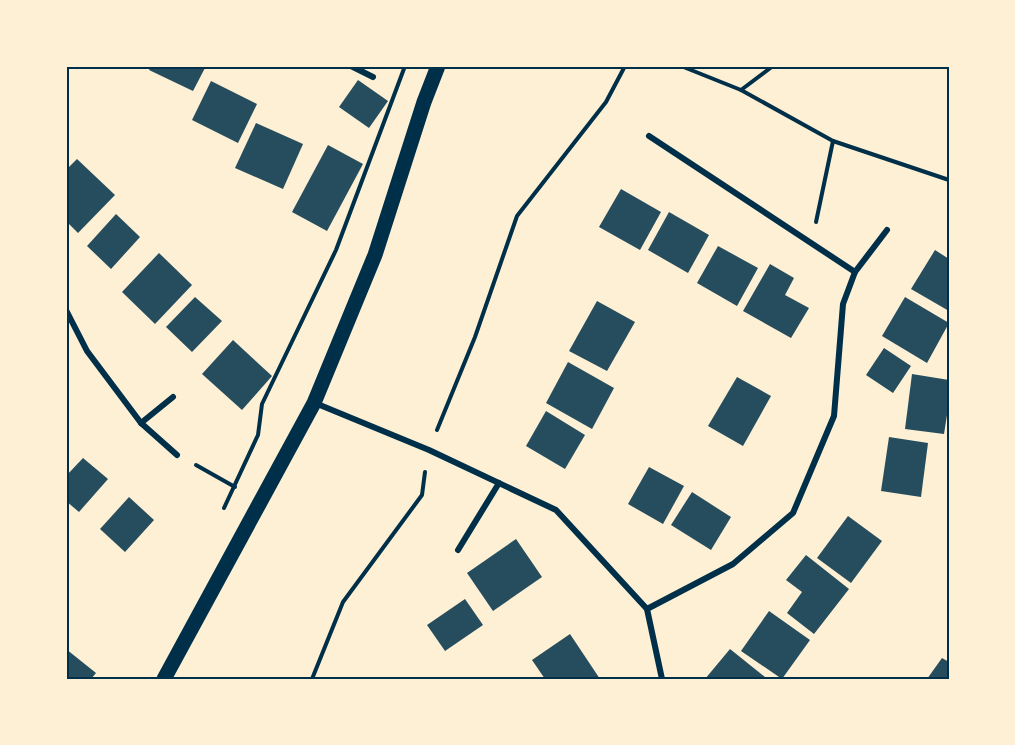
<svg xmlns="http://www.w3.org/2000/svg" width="1015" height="745" font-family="Ubuntu,sans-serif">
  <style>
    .building { fill: #264d5e }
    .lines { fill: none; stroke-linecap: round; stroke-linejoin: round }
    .path { stroke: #003049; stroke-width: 4 }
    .minor { stroke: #003049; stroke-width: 6 }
    .primary { stroke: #003049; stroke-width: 15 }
    .neatline { fill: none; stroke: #003049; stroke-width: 2 }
  </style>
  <rect width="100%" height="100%" fill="#fdf0d5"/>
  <g class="building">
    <path d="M 151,66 L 206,66 L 193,91 L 149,70 Z"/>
    <path d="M 358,80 L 388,101 L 369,128 L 339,107 Z"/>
    <path d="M 211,81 L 257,104 L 238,143 L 192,120 Z"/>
    <path d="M 256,123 L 303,144 L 283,189 L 235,168 Z"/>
    <path d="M 328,145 L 363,164 L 327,231 L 292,212 Z"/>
    <path d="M 77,159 L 115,195 L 78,233 L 66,221 L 66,170 Z"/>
    <path d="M 621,189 L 661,212 L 640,250 L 599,227 Z"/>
    <path d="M 669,212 L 709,235 L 688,273 L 648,250 Z"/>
    <path d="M 116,214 L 140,237 L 111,269 L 87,246 Z"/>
    <path d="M 718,246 L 758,268 L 737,306 L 697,283 Z"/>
    <path d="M 935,250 L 949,259 L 949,311 L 911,289 Z"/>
    <path d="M 159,253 L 192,285 L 155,324 L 122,292 Z"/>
    <path d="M 770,264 L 794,278 L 785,295 L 809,308 L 791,338 L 743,311 Z"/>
    <path d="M 195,297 L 222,321 L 192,352 L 166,327 Z"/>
    <path d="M 905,297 L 949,323 L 927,363 L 882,336 Z"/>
    <path d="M 597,301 L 635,322 L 607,371 L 569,351 Z"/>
    <path d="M 233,340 L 272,376 L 242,410 L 202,374 Z"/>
    <path d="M 884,348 L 911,366 L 893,393 L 866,375 Z"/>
    <path d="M 568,362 L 614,388 L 592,429 L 546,403 Z"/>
    <path d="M 912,374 L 949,380 L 949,402 L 944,434 L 905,429 Z"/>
    <path d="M 737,377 L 771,396 L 743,446 L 708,426 Z"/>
    <path d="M 546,411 L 585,435 L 565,469 L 526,446 Z"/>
    <path d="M 889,437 L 928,443 L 921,497 L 881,491 Z"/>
    <path d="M 83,458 L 108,479 L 79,512 L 66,501 L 66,476 Z"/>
    <path d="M 649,467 L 684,486 L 663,524 L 628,504 Z"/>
    <path d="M 692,492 L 731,517 L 711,550 L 671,525 Z"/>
    <path d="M 129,497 L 154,520 L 125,552 L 100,529 Z"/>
    <path d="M 848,516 L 882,541 L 851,583 L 817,558 Z"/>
    <path d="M 516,539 L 542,577 L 493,611 L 467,573 Z"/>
    <path d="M 806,555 L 849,589 L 814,634 L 787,613 L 802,592 L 786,580 Z"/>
    <path d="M 465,599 L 483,625 L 445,651 L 427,625 Z"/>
    <path d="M 769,611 L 810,640 L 782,679 L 741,651 Z"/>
    <path d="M 570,634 L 600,679 L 545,679 L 532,660 Z"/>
    <path d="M 66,649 L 96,673 L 91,679 L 66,679 Z"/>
    <path d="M 730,649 L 765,677 L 764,679 L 705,679 Z"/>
    <path d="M 942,658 L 949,662 L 949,679 L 927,679 Z"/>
  </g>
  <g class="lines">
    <g class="path">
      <path d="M 681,66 L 741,90 L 833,141 L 949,180"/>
      <path d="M 741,90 L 773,66"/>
      <path d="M 816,222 L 833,141"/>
      <path d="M 437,430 L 475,337 L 517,216 L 606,102 L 625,66"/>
      <path d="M 196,465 L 235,487"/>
      <path d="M 224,508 L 258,435 L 262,404 L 336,250 L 405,66"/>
      <path d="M 312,679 L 343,602 L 422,495 L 425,472"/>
    </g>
    <g class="minor">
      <path d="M 351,66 L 373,77"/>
      <path d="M 649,136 L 855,272 L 887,230"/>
      <path d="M 66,310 L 87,351 L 141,423 L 177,455"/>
      <path d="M 315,403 L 429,450 L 556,510 L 647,609 L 662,679"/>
      <path d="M 141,423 L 173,397"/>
      <path d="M 458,550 L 499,483"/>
      <path d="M 647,609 L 733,564 L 793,513 L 834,416 L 843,304 L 855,272"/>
    </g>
    <path class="primary" d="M 164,679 L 314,403 L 375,255 L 424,102 L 438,66"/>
  </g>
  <rect width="1015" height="745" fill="none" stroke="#fdf0d5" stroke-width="135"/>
  <rect x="68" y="68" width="880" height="610" class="neatline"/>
</svg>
